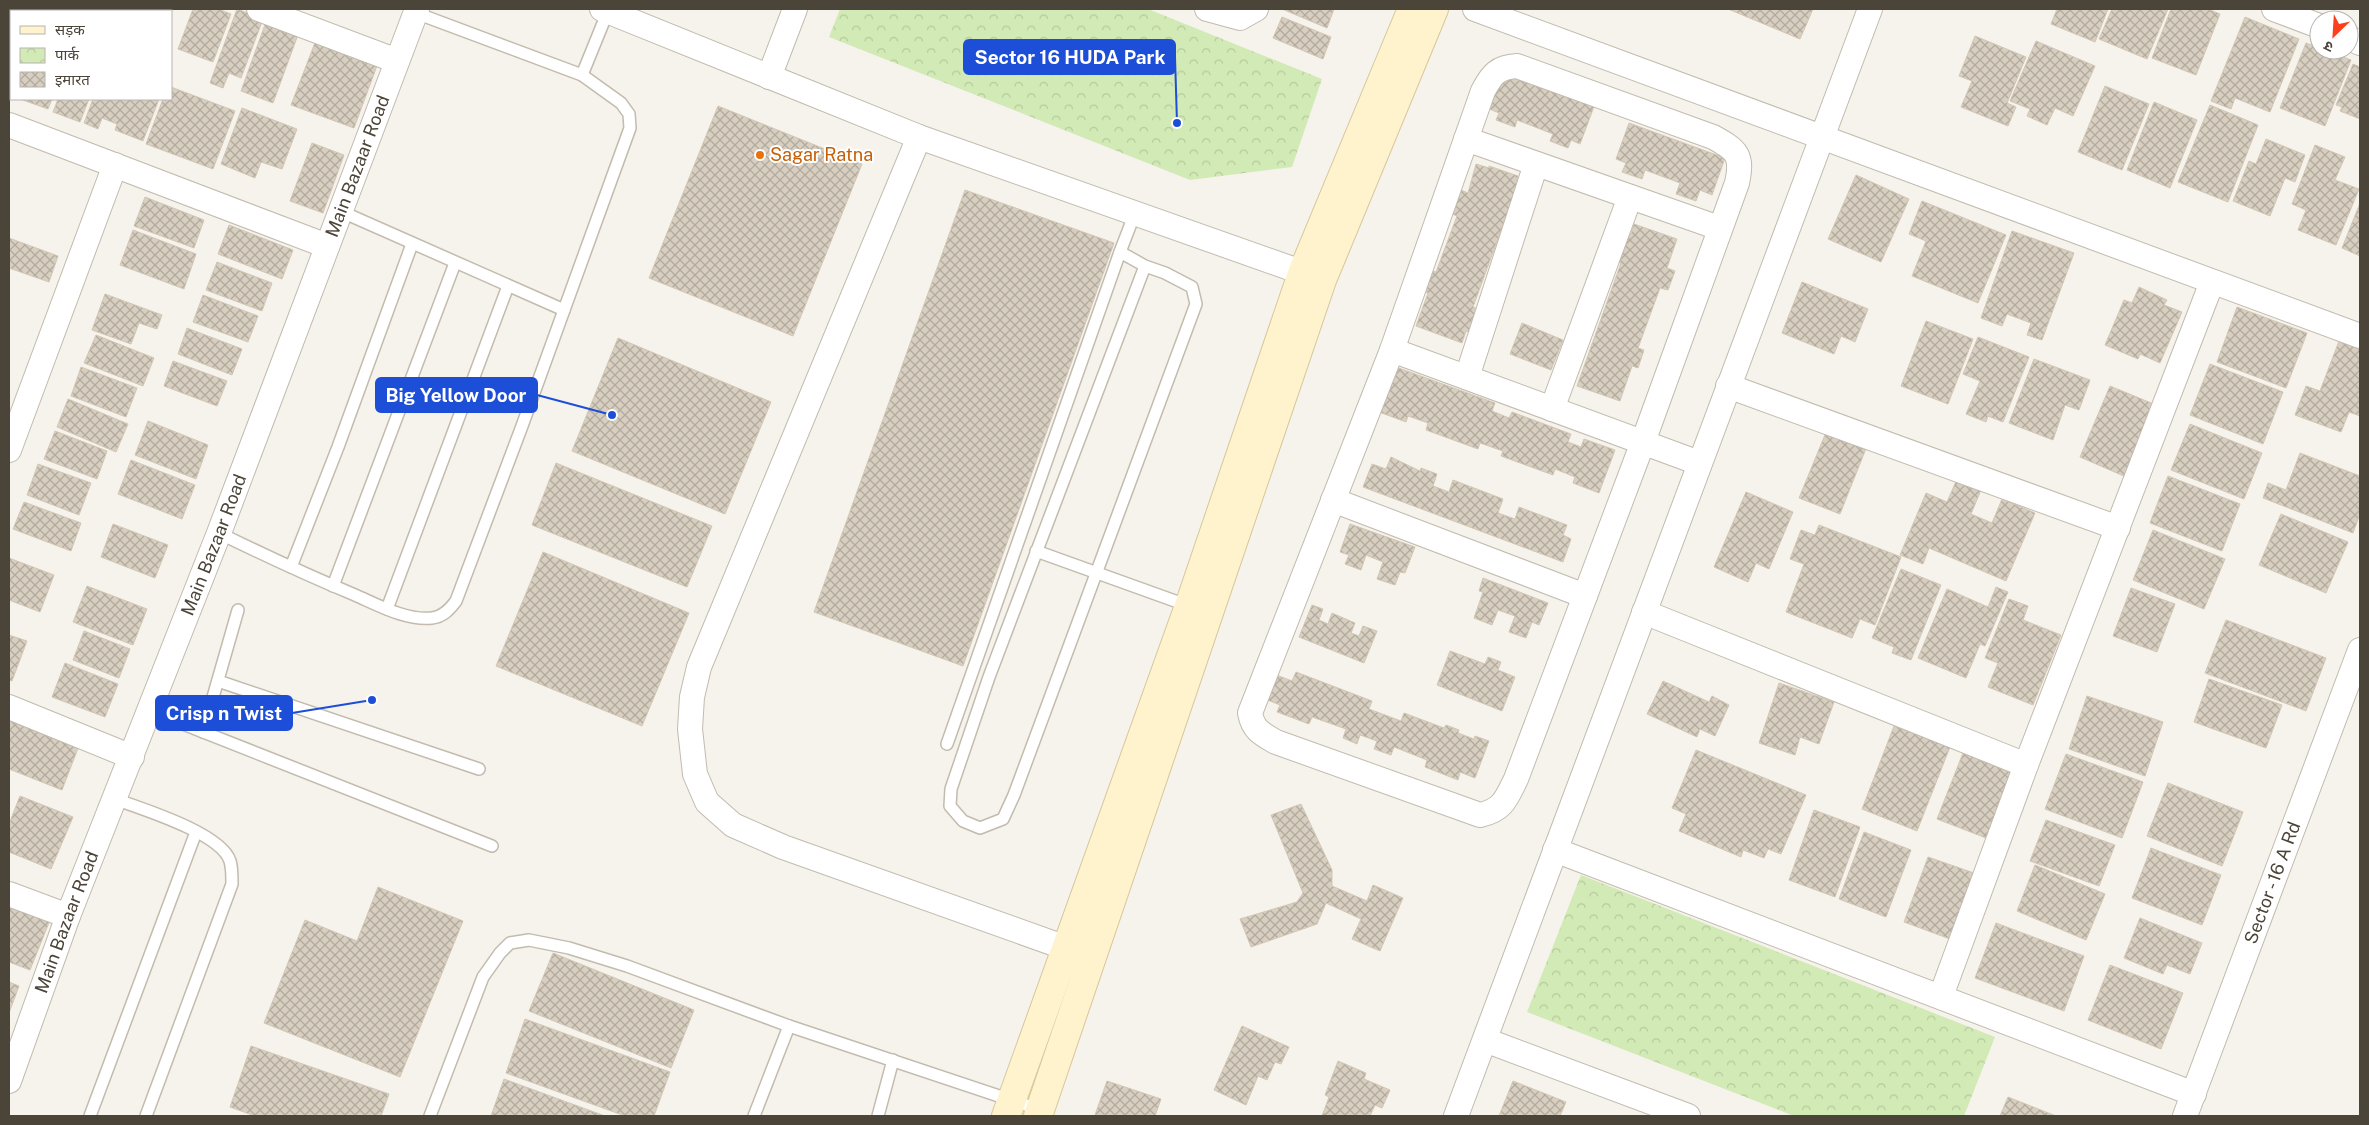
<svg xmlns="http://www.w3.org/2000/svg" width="2369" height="1125" font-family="'Public Sans','Noto Sans Devanagari',sans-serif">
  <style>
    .park { fill: url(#park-crowns) }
    .building { fill: url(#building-cross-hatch); stroke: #d3c7b4 }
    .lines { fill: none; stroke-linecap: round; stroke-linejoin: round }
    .lane-casing { stroke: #c2bbae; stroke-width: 14 }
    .street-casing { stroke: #c2bbae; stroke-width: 26 }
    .secondary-casing { stroke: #d6c79b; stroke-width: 30 }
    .lane { stroke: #fff; stroke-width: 11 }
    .street { stroke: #fff; stroke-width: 24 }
    .secondary { stroke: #fff3cd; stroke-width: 28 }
    .food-dot { fill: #e8710a; stroke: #fff; stroke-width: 2 }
    .labels { text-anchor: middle; stroke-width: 4; stroke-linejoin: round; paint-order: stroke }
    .food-label { font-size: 18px; fill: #c56008; stroke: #fff; text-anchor: start }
    .street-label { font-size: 18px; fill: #4b4439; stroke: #fff }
    .leader { fill: none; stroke: #1d4ed8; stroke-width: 2 }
    .callout-dot { fill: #1d4ed8; stroke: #fff; stroke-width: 2 }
    .callout { fill: #1d4ed8; stroke: #1d4ed8; stroke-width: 2 }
    .callout-label { font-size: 19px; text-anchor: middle; font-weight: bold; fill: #fff }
  </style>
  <defs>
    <pattern id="park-crowns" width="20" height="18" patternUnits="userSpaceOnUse" patternTransform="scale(1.25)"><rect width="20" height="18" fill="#d2eab5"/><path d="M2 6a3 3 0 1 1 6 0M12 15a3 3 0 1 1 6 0" fill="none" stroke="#b6ca9c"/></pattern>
    <pattern id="building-cross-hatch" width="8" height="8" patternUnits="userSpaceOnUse" patternTransform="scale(1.25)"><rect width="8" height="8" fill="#d8cfc1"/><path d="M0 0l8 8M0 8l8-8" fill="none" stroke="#b1aa9e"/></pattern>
  </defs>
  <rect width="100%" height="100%" fill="#f6f3ec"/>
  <g class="park">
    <path d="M 840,9 L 1148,9 L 1322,79 L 1292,167 L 1190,180 L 829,37 Z"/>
    <path d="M 1581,875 L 1995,1037 L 1964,1116 L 1794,1116 L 1527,1012 Z"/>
  </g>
  <g class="building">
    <path d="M 60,9 L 84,9 L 83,11 Z"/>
    <path d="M 90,9 L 127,9 L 126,11 L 89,11 Z"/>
    <path d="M 193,9 L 218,9 L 231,14 L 213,62 L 178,49 Z"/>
    <path d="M 237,9 L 263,19 L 241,78 L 229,73 L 223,88 L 210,83 Z"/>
    <path d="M 1282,9 L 1334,9 L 1327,28 Z"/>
    <path d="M 1728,9 L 1813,9 L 1800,39 Z"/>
    <path d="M 2057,9 L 2108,9 L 2095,42 L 2051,24 Z"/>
    <path d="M 2112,9 L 2168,9 L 2147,59 L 2099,39 Z"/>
    <path d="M 2171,9 L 2208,9 L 2220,14 L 2196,75 L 2152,58 Z"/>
    <path d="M 1282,17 L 1331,37 L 1323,59 L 1273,38 Z"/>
    <path d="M 2245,17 L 2299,39 L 2270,112 L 2235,98 L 2231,109 L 2211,101 Z"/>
    <path d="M 267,19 L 299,32 L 273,103 L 241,91 Z"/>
    <path d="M 1975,36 L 2026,57 L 2007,103 L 2016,107 L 2008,126 L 1961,107 L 1972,81 L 1959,76 Z"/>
    <path d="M 316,40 L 378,63 L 354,128 L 291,105 Z"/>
    <path d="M 2036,41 L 2095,66 L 2073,116 L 2055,108 L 2047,125 L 2027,116 L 2030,109 L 2010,101 Z"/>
    <path d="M 2306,43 L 2319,48 L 2319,50 L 2325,50 L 2351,60 L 2325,126 L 2280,108 Z"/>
    <path d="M 2353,64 L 2360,67 L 2360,119 L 2340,111 L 2342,107 L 2336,105 Z"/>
    <path d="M 1502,68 L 1595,104 L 1580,144 L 1571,140 L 1568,148 L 1550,141 L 1553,134 L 1517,120 L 1515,127 L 1496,120 L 1499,113 L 1487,108 Z"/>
    <path d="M 2105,86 L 2149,104 L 2122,170 L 2078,152 Z"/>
    <path d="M 171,87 L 235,111 L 213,169 L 146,144 L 163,99 L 171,99 Z"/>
    <path d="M 20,99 L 52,99 L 48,109 Z"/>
    <path d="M 58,99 L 89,99 L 80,122 L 53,112 Z"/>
    <path d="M 93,99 L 159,99 L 143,141 L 115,130 L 117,124 L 102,118 L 98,129 L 84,123 Z"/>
    <path d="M 2154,102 L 2197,120 L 2170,188 L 2127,170 Z"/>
    <path d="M 2210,105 L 2258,125 L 2228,202 L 2178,182 Z"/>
    <path d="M 718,106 L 862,164 L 793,336 L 649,278 Z"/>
    <path d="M 242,108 L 297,129 L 282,169 L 261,162 L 255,178 L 221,164 Z"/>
    <path d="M 1629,123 L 1725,158 L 1712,195 L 1700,190 L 1696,201 L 1676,194 L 1680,183 L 1645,170 L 1642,179 L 1622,172 L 1626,163 L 1616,159 Z"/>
    <path d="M 2266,139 L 2305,155 L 2295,182 L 2285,178 L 2270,216 L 2233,201 L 2249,161 L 2256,164 Z"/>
    <path d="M 312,143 L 344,155 L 323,213 L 290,201 Z"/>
    <path d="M 2315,145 L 2345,157 L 2335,180 L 2359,189 L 2336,245 L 2298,230 L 2306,210 L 2292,204 Z"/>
    <path d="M 1476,164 L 1489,168 L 1489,166 L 1518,176 L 1516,184 L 1525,187 L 1514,217 L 1507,214 L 1473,307 L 1480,310 L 1471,333 L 1466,331 L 1462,343 L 1416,326 L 1428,293 L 1422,291 L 1430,270 L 1436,272 L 1457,216 L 1450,213 L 1459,189 L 1468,193 Z"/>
    <path d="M 1856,175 L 1909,199 L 1881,262 L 1828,239 Z"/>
    <path d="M 965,190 L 1114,243 L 963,666 L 814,612 Z"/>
    <path d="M 145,197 L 204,220 L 194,248 L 134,226 Z"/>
    <path d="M 1922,201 L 2006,235 L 1978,303 L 1912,276 L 1926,241 L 1909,234 Z"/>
    <path d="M 2360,203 L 2360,256 L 2342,248 Z"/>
    <path d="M 1634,224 L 1677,239 L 1667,268 L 1675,271 L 1668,290 L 1660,288 L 1638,348 L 1644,350 L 1638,368 L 1632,366 L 1620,401 L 1577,386 L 1621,263 L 1614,261 L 1624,231 L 1631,234 Z"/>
    <path d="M 229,225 L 293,250 L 282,279 L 218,254 Z"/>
    <path d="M 133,230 L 196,254 L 184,289 L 120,265 Z"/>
    <path d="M 2012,231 L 2074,253 L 2042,340 L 2027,335 L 2031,323 L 2007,314 L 2002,326 L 1981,318 Z"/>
    <path d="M 9,238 L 58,256 L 49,282 L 9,268 Z"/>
    <path d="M 217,262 L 272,283 L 262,311 L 206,290 Z"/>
    <path d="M 1802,282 L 1868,309 L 1855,342 L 1841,336 L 1834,354 L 1782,333 Z"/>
    <path d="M 2139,287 L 2167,300 L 2164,305 L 2182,312 L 2160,363 L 2140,354 L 2138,359 L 2105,345 L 2124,300 L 2132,303 Z"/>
    <path d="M 105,294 L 162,315 L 157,329 L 139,323 L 131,344 L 92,330 Z"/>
    <path d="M 203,295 L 258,316 L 248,342 L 193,322 Z"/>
    <path d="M 2237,307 L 2307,333 L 2286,388 L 2217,362 Z"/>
    <path d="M 1926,321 L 1973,339 L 1948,404 L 1901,386 Z"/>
    <path d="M 1522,323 L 1563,340 L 1551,370 L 1510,354 Z"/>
    <path d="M 187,328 L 242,349 L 232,375 L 178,354 Z"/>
    <path d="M 96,335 L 154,358 L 143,386 L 84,363 Z"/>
    <path d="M 1978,337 L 2029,357 L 2003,422 L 1988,416 L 1986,422 L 1966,414 L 1980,381 L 1963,374 Z"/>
    <path d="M 618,338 L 771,402 L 725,514 L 572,451 Z"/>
    <path d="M 2339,341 L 2360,349 L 2360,416 L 2349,412 L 2341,432 L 2295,415 L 2306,386 L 2320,391 Z"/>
    <path d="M 2034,359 L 2090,380 L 2079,410 L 2065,405 L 2053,440 L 2009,423 Z"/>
    <path d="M 173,361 L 227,381 L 217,406 L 164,386 Z"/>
    <path d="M 2210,364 L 2283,392 L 2263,444 L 2190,415 Z"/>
    <path d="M 81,367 L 137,388 L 126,417 L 71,396 Z"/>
    <path d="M 1396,367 L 1495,403 L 1492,411 L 1509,418 L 1512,412 L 1571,434 L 1568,442 L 1581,447 L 1584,439 L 1615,450 L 1599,493 L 1573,483 L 1575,477 L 1555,469 L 1553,475 L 1501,456 L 1503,451 L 1480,443 L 1478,449 L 1426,430 L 1428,423 L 1408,416 L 1406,422 L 1379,412 Z"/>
    <path d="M 2110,386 L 2156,405 L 2126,477 L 2080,457 Z"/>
    <path d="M 68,399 L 128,424 L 116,452 L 57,427 Z"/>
    <path d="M 148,421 L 208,445 L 196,479 L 135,455 Z"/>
    <path d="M 2190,424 L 2262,453 L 2244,499 L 2171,470 Z"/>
    <path d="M 1827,430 L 1867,446 L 1840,514 L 1799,498 Z"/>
    <path d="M 55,431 L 107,451 L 97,479 L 44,459 Z"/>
    <path d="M 2300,453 L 2360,476 L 2360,514 L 2353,533 L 2263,498 L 2268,483 L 2286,490 Z"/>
    <path d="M 1391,457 L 1420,471 L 1421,468 L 1437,474 L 1433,486 L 1449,492 L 1453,480 L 1503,499 L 1498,513 L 1515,519 L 1519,507 L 1567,525 L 1563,535 L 1571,539 L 1563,562 L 1363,487 L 1372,464 L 1386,469 Z"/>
    <path d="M 131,460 L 195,485 L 182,519 L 118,494 Z"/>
    <path d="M 556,463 L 712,526 L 687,587 L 532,525 Z"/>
    <path d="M 38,464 L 91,483 L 79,515 L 27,495 Z"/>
    <path d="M 2168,476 L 2240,504 L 2222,551 L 2150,523 Z"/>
    <path d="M 1957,479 L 1981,490 L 1971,514 L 1992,523 L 2002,499 L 2035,513 L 2006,581 L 1929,548 L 1923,564 L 1900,555 L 1926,493 L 1947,502 Z"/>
    <path d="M 1746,492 L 1793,512 L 1769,569 L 1756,563 L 1748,582 L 1714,567 Z"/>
    <path d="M 24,502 L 81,523 L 71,551 L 13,529 Z"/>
    <path d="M 2281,514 L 2348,542 L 2326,593 L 2259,565 Z"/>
    <path d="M 113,524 L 168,545 L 155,578 L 101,557 Z"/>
    <path d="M 1350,524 L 1415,547 L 1405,573 L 1400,572 L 1395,585 L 1377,579 L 1383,562 L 1366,555 L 1361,570 L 1345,564 L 1349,555 L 1340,552 Z"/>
    <path d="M 1819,525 L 1901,557 L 1875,625 L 1860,619 L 1852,638 L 1786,612 L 1804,564 L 1790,559 L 1801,530 L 1815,535 Z"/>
    <path d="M 2153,530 L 2225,559 L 2204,609 L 2133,580 Z"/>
    <path d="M 543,552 L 689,613 L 642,726 L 496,666 Z"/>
    <path d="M 9,558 L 54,575 L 40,612 L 9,600 Z"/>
    <path d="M 1901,569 L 1941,585 L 1911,660 L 1892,653 L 1894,647 L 1872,638 Z"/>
    <path d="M 1483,578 L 1548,603 L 1539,625 L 1532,622 L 1526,638 L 1509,632 L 1515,616 L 1498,610 L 1492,625 L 1474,618 L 1483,592 L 1479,591 Z"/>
    <path d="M 87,586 L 147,609 L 133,645 L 73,622 Z"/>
    <path d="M 1996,587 L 2008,592 L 1985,646 L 1980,644 L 1966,678 L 1918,658 L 1947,589 L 1988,607 Z"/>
    <path d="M 2131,588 L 2175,604 L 2157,652 L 2113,636 Z"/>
    <path d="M 2009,599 L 2028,606 L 2023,620 L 2061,635 L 2033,705 L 1988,687 L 1998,663 L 1985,658 Z"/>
    <path d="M 1312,605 L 1323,609 L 1319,620 L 1328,624 L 1332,613 L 1355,623 L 1351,633 L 1359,636 L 1363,626 L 1377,631 L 1364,663 L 1299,637 Z"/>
    <path d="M 2226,620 L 2326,658 L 2306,711 L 2205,673 Z"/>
    <path d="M 84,631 L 130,649 L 119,678 L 73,660 Z"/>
    <path d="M 9,635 L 27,641 L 12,681 L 9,680 Z"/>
    <path d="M 1450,651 L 1485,664 L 1488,657 L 1501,662 L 1498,670 L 1515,677 L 1502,711 L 1437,685 Z"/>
    <path d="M 65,663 L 118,684 L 105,717 L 52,697 Z"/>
    <path d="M 1296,672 L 1372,701 L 1369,709 L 1401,721 L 1404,713 L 1444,728 L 1446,725 L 1459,730 L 1458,733 L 1474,739 L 1475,736 L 1489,741 L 1475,778 L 1460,772 L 1458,780 L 1425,767 L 1427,760 L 1394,747 L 1391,755 L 1374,749 L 1377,741 L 1360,735 L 1357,744 L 1343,738 L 1346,729 L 1312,717 L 1309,724 L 1277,712 L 1280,705 L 1265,699 L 1274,674 L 1292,681 Z"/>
    <path d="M 2209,679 L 2282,705 L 2266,748 L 2194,722 Z"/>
    <path d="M 1663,681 L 1709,702 L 1712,696 L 1729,705 L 1715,736 L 1700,729 L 1697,737 L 1647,714 Z"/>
    <path d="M 1779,683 L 1834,702 L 1819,744 L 1800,737 L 1795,755 L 1759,743 Z"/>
    <path d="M 2087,696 L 2163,722 L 2145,776 L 2069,749 Z"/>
    <path d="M 9,710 L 82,738 L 62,790 L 9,769 Z"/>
    <path d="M 1894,726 L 1950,747 L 1917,831 L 1862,809 Z"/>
    <path d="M 1696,750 L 1806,795 L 1781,854 L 1768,849 L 1764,858 L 1743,850 L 1741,857 L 1679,831 L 1686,814 L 1672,808 Z"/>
    <path d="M 1963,753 L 2012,773 L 1986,838 L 1937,819 Z"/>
    <path d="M 2066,754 L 2143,782 L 2122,838 L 2045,809 Z"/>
    <path d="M 2168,783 L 2243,812 L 2222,866 L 2147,836 Z"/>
    <path d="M 20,796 L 73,817 L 51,869 L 9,852 L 9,824 Z"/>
    <path d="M 1301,804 L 1332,870 L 1332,886 L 1367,901 L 1373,885 L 1403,898 L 1380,951 L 1352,939 L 1361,919 L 1326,903 L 1317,924 L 1251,947 L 1240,919 L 1297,902 L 1303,893 L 1271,815 Z"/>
    <path d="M 1814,810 L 1860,827 L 1835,897 L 1789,880 Z"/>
    <path d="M 2046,820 L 2115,845 L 2099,886 L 2030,861 Z"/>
    <path d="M 1864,832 L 1911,850 L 1886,917 L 1839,899 Z"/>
    <path d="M 2151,848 L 2221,875 L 2202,925 L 2132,898 Z"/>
    <path d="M 1928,857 L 1974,873 L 1950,939 L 1904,922 Z"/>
    <path d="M 2035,865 L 2105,894 L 2086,940 L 2017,911 Z"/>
    <path d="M 378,887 L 463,921 L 400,1077 L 264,1023 L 305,920 L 357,941 Z"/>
    <path d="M 9,903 L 50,920 L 30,970 L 9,962 Z"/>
    <path d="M 2140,918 L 2202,943 L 2190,974 L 2167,965 L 2163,974 L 2124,958 Z"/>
    <path d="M 1996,923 L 2084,956 L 2064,1011 L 1975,978 Z"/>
    <path d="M 553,953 L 694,1010 L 671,1068 L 529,1011 Z"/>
    <path d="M 2110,965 L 2183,993 L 2161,1049 L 2088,1020 Z"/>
    <path d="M 9,982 L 19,986 L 9,1013 Z"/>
    <path d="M 525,1019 L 670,1072 L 654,1116 L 625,1116 L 506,1073 Z"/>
    <path d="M 1242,1026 L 1289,1047 L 1281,1064 L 1275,1062 L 1267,1080 L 1258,1076 L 1246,1105 L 1214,1090 Z"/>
    <path d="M 251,1046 L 389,1094 L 381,1116 L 255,1116 L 230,1107 Z"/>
    <path d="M 1338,1061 L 1366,1073 L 1364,1079 L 1390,1090 L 1382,1108 L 1375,1105 L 1370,1116 L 1322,1116 L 1329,1097 L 1325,1095 Z"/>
    <path d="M 504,1079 L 605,1116 L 491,1116 Z"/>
    <path d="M 1107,1081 L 1161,1099 L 1155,1116 L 1095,1115 Z"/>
    <path d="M 1513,1081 L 1566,1102 L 1560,1116 L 1499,1116 Z"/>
    <path d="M 2008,1097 L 2056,1116 L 2000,1116 Z"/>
  </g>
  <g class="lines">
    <defs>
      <g id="lane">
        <path d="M 582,75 L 608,11"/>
        <path d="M 340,211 L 564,310"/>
        <path d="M 1135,213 L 1120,252 L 1145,266 L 989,677 L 951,789 L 950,806 L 963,821 L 980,828 L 1003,819 L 1014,795 L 1196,304 L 1192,287 L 1165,273 L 1145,266"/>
        <path d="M 219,533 C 264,555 309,576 355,595 C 378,605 407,621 432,618 C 443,617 450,609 456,601 L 522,426 L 630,128 L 629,114 L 621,103 L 582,75 L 416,13"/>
        <path d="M 1036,551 L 1189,606"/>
        <path d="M 291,567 L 338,447 L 412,244"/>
        <path d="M 333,586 L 455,263"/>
        <path d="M 387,609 L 508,286"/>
        <path d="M 218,681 L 479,769"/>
        <path d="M 150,711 L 492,846"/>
        <path d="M 203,732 L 238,610"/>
        <path d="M 947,744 L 1120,252"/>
        <path d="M 115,799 C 142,809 221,833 230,861 C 232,867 232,877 232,884 L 146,1116"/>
        <path d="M 90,1116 L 196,832"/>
        <path d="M 430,1116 L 483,977 L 500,953 L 510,943 L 529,940 L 569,948 L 627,966 L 789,1026 L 1041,1110"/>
        <path d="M 754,1116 L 789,1026"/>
        <path d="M 878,1116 L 893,1060"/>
      </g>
      <g id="street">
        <path d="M 259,9 L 397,61"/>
        <path d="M 602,9 L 919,137 L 1321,279"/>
        <path d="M 1207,9 L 1240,18 L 1256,9"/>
        <path d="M 1475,9 L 2360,336"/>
        <path d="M 2274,9 L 2319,26"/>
        <path d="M 2349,38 L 2360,43"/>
        <path d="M 1517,66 L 1713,137 C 1737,150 1743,155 1737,183 L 1643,442 L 1516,779 C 1506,799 1503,810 1480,815 L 1276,742 C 1262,734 1253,730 1250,713 L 1392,350 L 1483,91 C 1492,74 1498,67 1517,66 Z"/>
        <path d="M 769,77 L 795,9"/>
        <path d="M 9,125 L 327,246"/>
        <path d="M 919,137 L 699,667 L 692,697 L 690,729 L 695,774 L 707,802 L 733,825 L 783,847 L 1083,954"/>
        <path d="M 1466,139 L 1719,228"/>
        <path d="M 1392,350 L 1699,463"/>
        <path d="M 1467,377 L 1536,164"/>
        <path d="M 1728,386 L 2118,528"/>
        <path d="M 1552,409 L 1630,197"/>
        <path d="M 9,450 L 115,165"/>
        <path d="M 1333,500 L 1585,596"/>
        <path d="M 1644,612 L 2026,765"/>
        <path d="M 9,707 L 132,757"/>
        <path d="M 1555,850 L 2194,1094"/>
        <path d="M 9,894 L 68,916"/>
        <path d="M 1941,996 L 2026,765 L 2212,282"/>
        <path d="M 1485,1040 L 1688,1116"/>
        <path id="s1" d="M 9,1081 L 68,916 L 219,533 L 417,9"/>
        <path d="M 1456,1116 L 1870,9"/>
        <path id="s2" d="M 2185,1116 L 2360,650"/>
      </g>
      <g id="secondary">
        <path d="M 1006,1116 L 1189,606 L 1303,271 L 1412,9"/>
        <path d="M 1038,1116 L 1322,280 L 1434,9"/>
      </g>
    </defs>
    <use href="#lane" class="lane-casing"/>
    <use href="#street" class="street-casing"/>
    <use href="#secondary" class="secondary-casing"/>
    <use href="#lane" class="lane"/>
    <use href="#street" class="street"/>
    <use href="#secondary" class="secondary"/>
  </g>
  <circle class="food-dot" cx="760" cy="155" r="5"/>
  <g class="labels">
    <g class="food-label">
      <text x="770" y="161">Sagar Ratna</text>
    </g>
    <g class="street-label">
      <text dy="6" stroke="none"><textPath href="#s1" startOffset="979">Main Bazaar Road</textPath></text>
      <text dy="6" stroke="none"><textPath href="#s1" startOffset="574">Main Bazaar Road</textPath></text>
      <text dy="6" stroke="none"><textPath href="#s2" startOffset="249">Sector - 16 A Rd</textPath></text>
      <text dy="6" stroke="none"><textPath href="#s1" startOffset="169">Main Bazaar Road</textPath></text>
    </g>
  </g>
  <path class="leader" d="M1177 123L1175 57M612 415L537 395M372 700L292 713"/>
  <g class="callout-dot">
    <circle cx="1177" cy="123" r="5"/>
    <circle cx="612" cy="415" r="5"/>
    <circle cx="372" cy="700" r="5"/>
  </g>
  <g class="callout">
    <rect x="964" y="40" width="211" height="34" rx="5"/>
    <rect x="376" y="378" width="161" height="34" rx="5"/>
    <rect x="156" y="696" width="136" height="34" rx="5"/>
  </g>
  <g class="callout-label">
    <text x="1070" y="64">Sector 16 HUDA Park</text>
    <text x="456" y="402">Big Yellow Door</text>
    <text x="224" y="720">Crisp n Twist</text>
  </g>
  <rect width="2369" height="1125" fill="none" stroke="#4b4439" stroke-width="20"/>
  <rect x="10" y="10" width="162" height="90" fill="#ffffff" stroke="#b7b4b0"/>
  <rect x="20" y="26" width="25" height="8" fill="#fff3cd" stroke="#b7b4b0"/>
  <text x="55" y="35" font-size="15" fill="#4b4439">सड़क</text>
  <rect x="20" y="48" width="25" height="15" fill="url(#park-crowns)" stroke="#b7b4b0"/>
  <text x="55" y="60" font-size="15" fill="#4b4439">पार्क</text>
  <rect x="20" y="72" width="25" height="15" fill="url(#building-cross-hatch)" stroke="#b7b4b0"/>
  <text x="55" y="85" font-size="15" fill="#4b4439">इमारत</text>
  <g transform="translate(2334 35) rotate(205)"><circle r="24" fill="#ffffff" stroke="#b7b4b0"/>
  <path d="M0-4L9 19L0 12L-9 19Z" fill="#fc3f1d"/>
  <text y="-8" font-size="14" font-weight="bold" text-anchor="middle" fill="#4b4439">उ</text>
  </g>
</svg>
